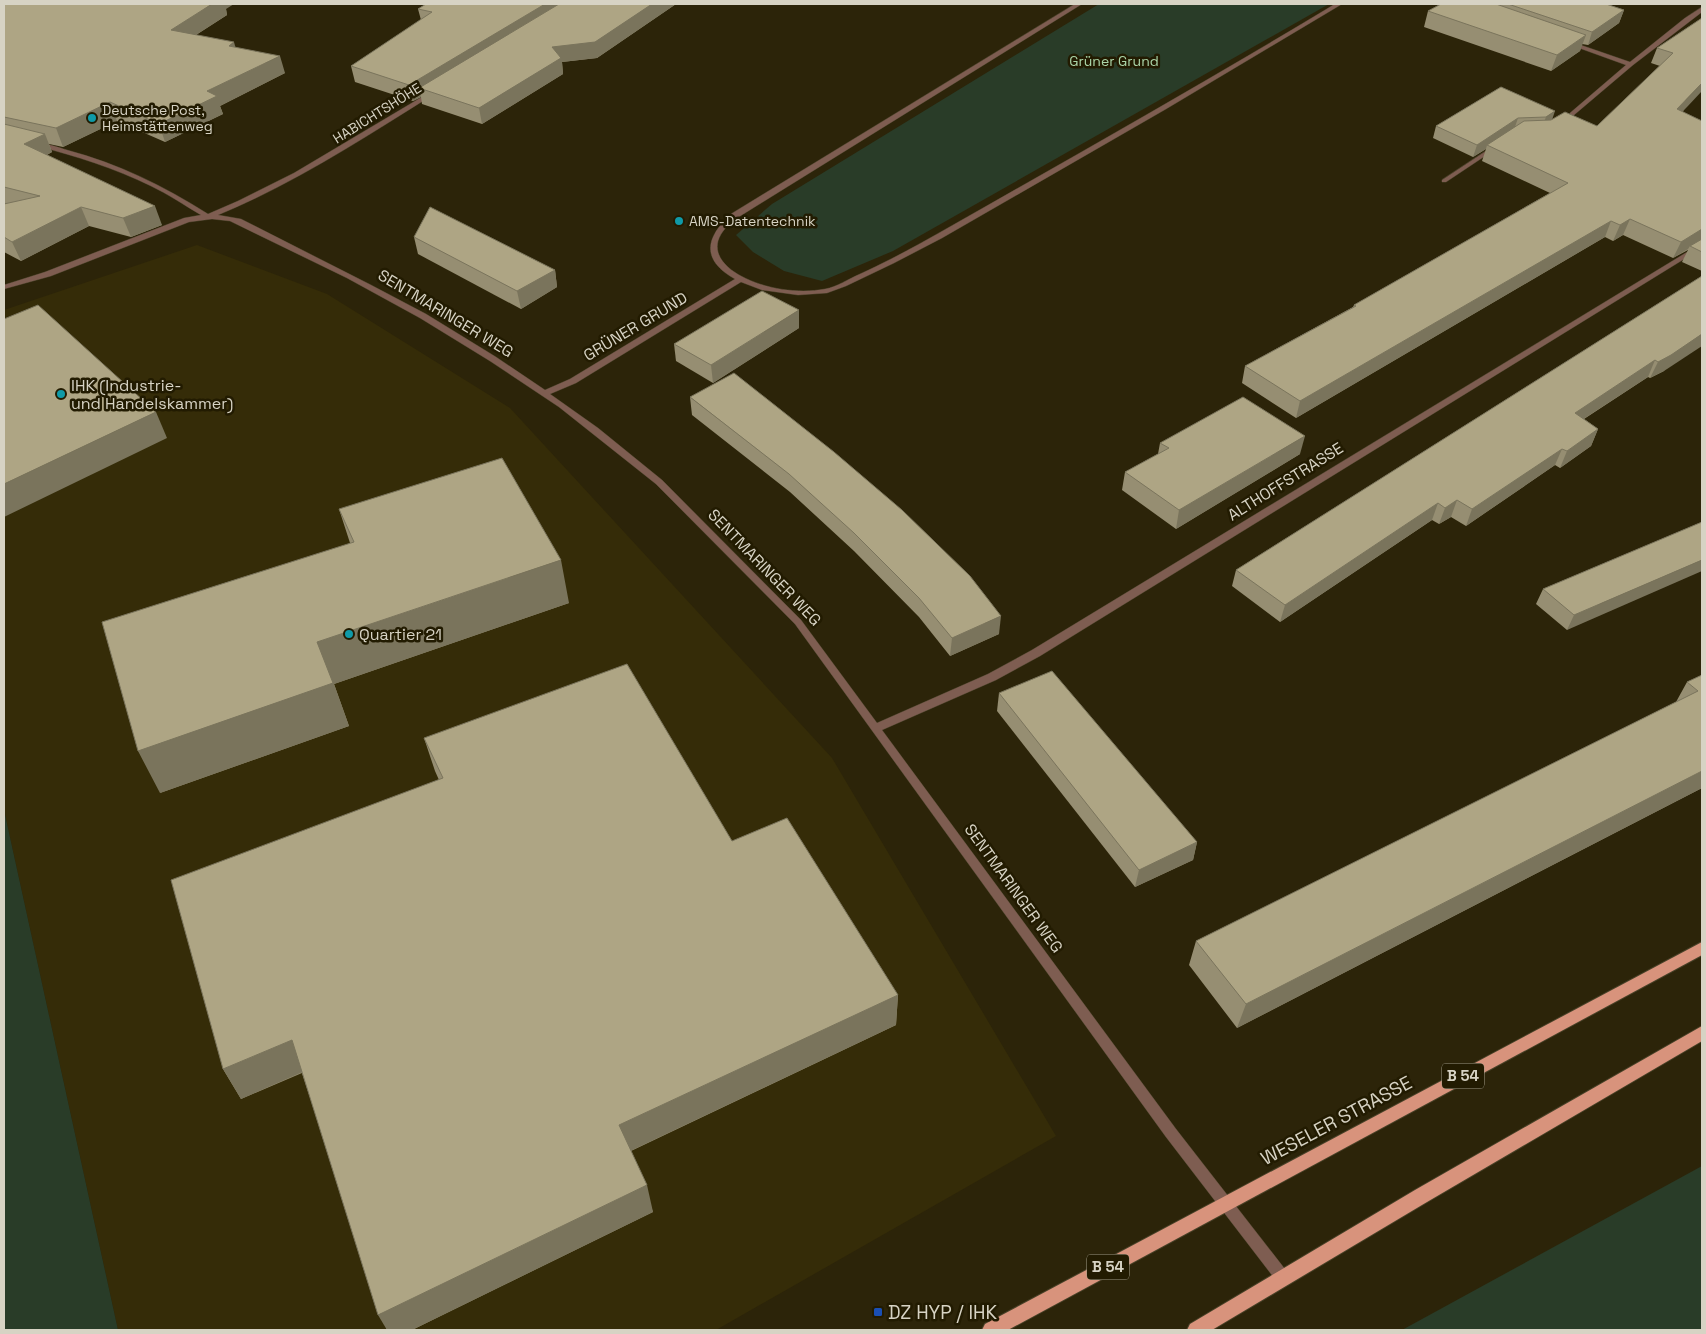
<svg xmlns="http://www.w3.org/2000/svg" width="1706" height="1334" font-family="'Space Grotesk',sans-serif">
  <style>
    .built { fill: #352c08 }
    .green { fill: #293c28 }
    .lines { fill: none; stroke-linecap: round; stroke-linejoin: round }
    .service-casing { stroke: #474027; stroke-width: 1 }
    .minor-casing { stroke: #474027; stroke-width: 1 }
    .primary-casing { stroke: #474027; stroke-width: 2 }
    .service { fill: #7e5d51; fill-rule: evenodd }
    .minor { fill: #7e5d51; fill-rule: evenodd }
    .primary { fill: #d8937c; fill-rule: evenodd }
    .wall { fill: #968e72 }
    .shaded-wall { fill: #7a745c }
    .building { fill: #aea584; stroke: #7a745c }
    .culture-dot { fill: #0f9aa8; stroke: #221b01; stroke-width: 2 }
    .transit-dot { fill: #1a4fb4; stroke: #221b01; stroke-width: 2 }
    .labels { text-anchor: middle; stroke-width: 5; stroke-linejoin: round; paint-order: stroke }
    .far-park-label { font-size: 14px; fill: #abd6a9; stroke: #221b01 }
    .far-poi-label { font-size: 14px; fill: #d7d3c4; stroke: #221b01; text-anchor: start }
    .far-street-label { font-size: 14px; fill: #d7d3c4; stroke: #221b01 }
    .shield { fill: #221b01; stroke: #a19c8a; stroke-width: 1 }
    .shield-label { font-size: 15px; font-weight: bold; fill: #d7d3c4 }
    .street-label { font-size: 16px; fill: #d7d3c4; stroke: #221b01 }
    .poi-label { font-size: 16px; fill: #d7d3c4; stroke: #221b01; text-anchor: start }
    .near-street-label { font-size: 19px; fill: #d7d3c4; stroke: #221b01 }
    .near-poi-label { font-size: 19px; fill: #d7d3c4; stroke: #221b01; text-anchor: start }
  </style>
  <rect width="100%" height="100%" fill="#2c2409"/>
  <path class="built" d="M 197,245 L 327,294 L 510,408 L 832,758 L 1056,1136 L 716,1330 L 118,1330 L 4,810 L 4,310 Z"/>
  <g class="green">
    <path d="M 1099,4 L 1329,4 L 893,251 L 822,281 L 784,271 L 753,252 L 736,235 L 772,204 Z"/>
    <path d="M 4,810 L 118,1330 L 4,1330 Z"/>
    <path d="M 1702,1166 L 1702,1330 L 1402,1330 Z"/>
  </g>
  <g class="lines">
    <defs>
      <path id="service" d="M 1492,147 L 1497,148 L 1446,182 L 1442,182 L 1442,180 Z"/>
      <g id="minor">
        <path d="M 1075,4 L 1082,4 L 737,218 C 729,224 721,231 718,241 C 714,257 728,269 741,276 C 765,289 798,294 825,289 C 837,287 848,279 860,274 C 902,255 942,231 983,208 C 1101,141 1219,74 1335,4 L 1342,4 L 1166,109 L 942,238 L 894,263 L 846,286 L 827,293 L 798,295 L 762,290 L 741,282 L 576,383 L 550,394 L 598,428 L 662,480 L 801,620 L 877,723 L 988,674 L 1032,650 L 1702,243 L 1702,248 L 1040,656 L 996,680 L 882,730 L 1176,1129 L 1288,1273 L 1290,1278 L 1288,1283 L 1283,1285 L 1278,1283 L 1166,1137 L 795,624 L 656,484 L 559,407 L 490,361 L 420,318 L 347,278 L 230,221 L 212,219 L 189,222 L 51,276 L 4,289 L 4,285 L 45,272 L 184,218 L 201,215 C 184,205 168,194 151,186 C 114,168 76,156 37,146 L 37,144 C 46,143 57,147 67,150 C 119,164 162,185 208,214 L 238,201 L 294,173 L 432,91 L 434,92 L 434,94 C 364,138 295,183 218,215 L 241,219 L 371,285 L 426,314 L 496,357 L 545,390 L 570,379 L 735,279 C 701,260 705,238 731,214 Z"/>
        <path d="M 1702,7 L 1702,12 L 1633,65 L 1574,115 L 1570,115 L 1570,113 L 1626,65 L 1568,44 L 1568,42 L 1572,42 L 1630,62 L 1685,18 Z"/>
      </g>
      <g id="primary">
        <path d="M 1702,942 L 1702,955 L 1008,1330 L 982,1330 L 985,1324 Z"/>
        <path d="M 1702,1026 L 1702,1041 L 1427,1202 L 1212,1330 L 1187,1330 L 1190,1324 L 1415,1190 Z"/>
      </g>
    </defs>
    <use href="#service" class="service-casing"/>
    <use href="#minor" class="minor-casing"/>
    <use href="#primary" class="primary-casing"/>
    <use href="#service" class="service"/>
    <use href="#minor" class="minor"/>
    <use href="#primary" class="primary"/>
  </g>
  <g class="wall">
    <path d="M 4,4 L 226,9 L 227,15 L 196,35 L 235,47 L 285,73 L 220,106 L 223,114 L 165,142 L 117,121 L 63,147 L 49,144 L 52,152 L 47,155 L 162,225 L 131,237 L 89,226 L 21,261 L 4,252 L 4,204 L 6,204 L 4,203 Z"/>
    <path d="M 426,4 L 676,4 L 597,58 L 562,62 L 563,74 L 482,124 L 422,104 L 421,97 L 413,101 L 355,82 L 351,66 L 421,20 L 418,9 Z"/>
    <path d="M 1441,4 L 1606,4 L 1624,10 L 1619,23 L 1588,45 L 1582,44 L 1580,51 L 1551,71 L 1424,27 L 1428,11 Z"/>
    <path d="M 1702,18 L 1683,112 L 1702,121 L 1702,271 L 1682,262 L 1688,250 L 1673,258 L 1623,235 L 1613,241 L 1605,237 L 1296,418 L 1242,383 L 1245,366 L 1353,307 L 1354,305 L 1550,193 L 1482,161 L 1486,149 L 1473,157 L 1433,138 L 1436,126 L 1501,87 L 1552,120 L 1597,126 L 1660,66 L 1651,63 L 1657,48 Z"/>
    <path d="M 414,237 L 555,270 L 557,287 L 521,309 L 418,254 Z"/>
    <path d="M 1702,276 L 1664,371 L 1650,378 L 1648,377 L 1584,419 L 1598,429 L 1591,446 L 1560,468 L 1555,465 L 1466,526 L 1451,517 L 1439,524 L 1432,520 L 1280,622 L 1232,586 L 1236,570 Z"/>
    <path d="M 799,328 L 713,383 L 676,361 L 674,344 Z"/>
    <path d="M 690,397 L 999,634 L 950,656 L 919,617 L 854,551 L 790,492 L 692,415 Z"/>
    <path d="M 1160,443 L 1300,454 L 1176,529 L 1122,490 L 1125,472 L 1158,454 Z"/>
    <path d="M 339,509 L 569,603 L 334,684 L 349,726 L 160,793 L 350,543 Z"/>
    <path d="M 1702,522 L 1567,630 L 1536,604 L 1543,589 Z"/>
    <path d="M 1702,675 L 1702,788 L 1237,1028 L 1189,965 L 1196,941 L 1676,702 L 1687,682 Z"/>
    <path d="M 999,693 L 1197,842 L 1193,860 L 1135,887 L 997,711 Z"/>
    <path d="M 424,738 L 732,841 L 898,995 L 896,1025 L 631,1151 L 653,1212 L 412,1330 L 387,1330 L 302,1073 L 241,1099 L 223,1069 L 439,780 L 435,771 Z"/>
  </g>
  <g class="shaded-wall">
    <path d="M 212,4 L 234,4 L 226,9 L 227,15 L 177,47 L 171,30 Z"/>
    <path d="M 545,4 L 573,4 L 419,88 L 421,97 L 413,101 L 409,85 Z"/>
    <path d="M 652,4 L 676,4 L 597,58 L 562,62 L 563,74 L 482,124 L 479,108 L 552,47 Z"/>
    <path d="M 1624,10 L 1619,23 L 1588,45 L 1592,32 Z"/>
    <path d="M 1586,35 L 1580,51 L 1551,71 L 1557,55 Z"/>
    <path d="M 234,42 L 239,60 L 229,46 Z"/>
    <path d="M 280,56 L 285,73 L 220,106 L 223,114 L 165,142 L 159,124 L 207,91 Z"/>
    <path d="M 1702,83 L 1702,91 L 1671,124 L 1677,109 Z"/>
    <path d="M 110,102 L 117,121 L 63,147 L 56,128 Z"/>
    <path d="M 1555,111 L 1551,123 L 1541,129 L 1546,117 Z"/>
    <path d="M 1518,118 L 1514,130 L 1487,145 L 1486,149 L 1473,157 L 1477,145 Z"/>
    <path d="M 45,134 L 52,152 L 31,163 L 24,144 Z"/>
    <path d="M 155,206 L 162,225 L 131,237 L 123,218 Z"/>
    <path d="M 81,207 L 89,226 L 21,261 L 12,242 Z"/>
    <path d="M 1630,219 L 1623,235 L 1613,241 L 1620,225 Z"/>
    <path d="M 1611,221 L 1605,237 L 1296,418 L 1300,401 Z"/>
    <path d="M 1702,229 L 1702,241 L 1690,246 L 1688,249 L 1673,258 L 1681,242 Z"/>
    <path d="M 555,270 L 557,287 L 521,309 L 517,291 Z"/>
    <path d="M 799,310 L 799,328 L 713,383 L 711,365 Z"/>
    <path d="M 1702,334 L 1702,346 L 1664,371 L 1650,378 L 1658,362 Z"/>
    <path d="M 1655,360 L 1648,377 L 1568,429 L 1575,413 Z"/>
    <path d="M 156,412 L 167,438 L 4,517 L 4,484 Z"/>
    <path d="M 1598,429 L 1591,446 L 1560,468 L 1567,451 Z"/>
    <path d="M 1305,436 L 1300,454 L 1176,529 L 1179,510 Z"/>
    <path d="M 1562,449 L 1555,465 L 1466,526 L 1472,509 Z"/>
    <path d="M 1457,500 L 1451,517 L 1439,524 L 1445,508 Z"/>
    <path d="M 1438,503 L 1432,520 L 1280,622 L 1285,605 Z"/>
    <path d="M 561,560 L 569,603 L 334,684 L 349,726 L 160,793 L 138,751 L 317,642 Z"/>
    <path d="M 1702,560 L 1702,571 L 1567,630 L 1574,615 Z"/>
    <path d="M 1001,616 L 999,634 L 950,656 L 952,638 Z"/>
    <path d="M 1702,771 L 1702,788 L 1237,1028 L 1246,1004 Z"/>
    <path d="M 1197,842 L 1193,860 L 1135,887 L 1139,870 Z"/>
    <path d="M 898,995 L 896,1025 L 626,1153 L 619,1125 Z"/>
    <path d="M 292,1040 L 307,1070 L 241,1099 L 223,1069 Z"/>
    <path d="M 647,1185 L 653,1212 L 412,1330 L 387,1330 L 378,1315 Z"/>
  </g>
  <g class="building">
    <path d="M 4,4 L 212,4 L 171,30 L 234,42 L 229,46 L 280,56 L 207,91 L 217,96 L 159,124 L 110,102 L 56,128 L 4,117 Z"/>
    <path d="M 426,4 L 545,4 L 409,85 L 351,66 L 432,12 L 418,9 Z"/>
    <path d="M 559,4 L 652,4 L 595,42 L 552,47 L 561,58 L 479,108 L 419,88 Z"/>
    <path d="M 1441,4 L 1496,4 L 1586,35 L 1557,55 L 1428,11 Z"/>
    <path d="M 1508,4 L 1606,4 L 1624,10 L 1592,32 Z"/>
    <path d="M 1702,18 L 1702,83 L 1677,109 L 1702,121 L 1702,229 L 1681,242 L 1630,219 L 1620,225 L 1611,221 L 1300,401 L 1245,366 L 1356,306 L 1354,305 L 1568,183 L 1487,145 L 1524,121 L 1551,120 L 1565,112 L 1597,126 L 1673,53 L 1657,48 Z"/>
    <path d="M 1501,87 L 1555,111 L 1546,117 L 1518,118 L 1477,145 L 1436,126 Z"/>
    <path d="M 4,124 L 45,134 L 24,144 L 155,206 L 123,218 L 81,207 L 12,242 L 4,237 L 4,204 L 40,196 L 4,187 Z"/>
    <path d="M 430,207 L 555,270 L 517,291 L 414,237 Z"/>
    <path d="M 1702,239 L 1702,252 L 1690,246 Z"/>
    <path d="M 1702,276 L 1702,334 L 1671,355 L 1658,362 L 1655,360 L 1575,413 L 1598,429 L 1567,451 L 1562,449 L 1472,509 L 1457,500 L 1445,508 L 1438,503 L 1285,605 L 1236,570 Z"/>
    <path d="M 762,291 L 799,310 L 711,365 L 674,344 Z"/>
    <path d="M 38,305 L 156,412 L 4,484 L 4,319 Z"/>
    <path d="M 734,373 L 834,452 L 902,510 L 970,576 L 1001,616 L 952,638 L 919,598 L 854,533 L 789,474 L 690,397 Z"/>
    <path d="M 1243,397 L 1305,436 L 1179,510 L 1125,472 L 1169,448 L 1160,443 Z"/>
    <path d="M 502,458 L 561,560 L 317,642 L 333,683 L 138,751 L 102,622 L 354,542 L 339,509 Z"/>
    <path d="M 1702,522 L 1702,560 L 1574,615 L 1543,589 Z"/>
    <path d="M 627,664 L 732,841 L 787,818 L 898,995 L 619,1125 L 647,1185 L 378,1315 L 292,1040 L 223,1069 L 171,880 L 443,778 L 424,738 Z"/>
    <path d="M 1052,671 L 1197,842 L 1139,870 L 999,693 Z"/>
    <path d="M 1702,675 L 1702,771 L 1246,1004 L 1196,941 L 1698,691 L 1687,682 Z"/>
  </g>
  <g class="culture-dot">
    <circle cx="92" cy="118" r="5"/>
    <circle cx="679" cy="221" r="5"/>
    <circle cx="61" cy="394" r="5"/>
    <circle cx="349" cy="634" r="5"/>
  </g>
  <rect class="transit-dot" x="873" y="1307" width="10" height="10" rx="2.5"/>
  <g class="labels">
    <g class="far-park-label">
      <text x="1114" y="66">Grüner Grund</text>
    </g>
    <g class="far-poi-label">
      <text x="102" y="115">Deutsche Post,<tspan x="102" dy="16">Heimstättenweg</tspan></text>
      <text x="689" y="226">AMS-Datentechnik</text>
    </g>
    <g class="far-street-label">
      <text transform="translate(377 113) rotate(-32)" y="5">HABICHTSHÖHE</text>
    </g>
    <g class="shield">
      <rect x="1442" y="1063.5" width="42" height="25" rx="4"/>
      <rect x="1087" y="1254.5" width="42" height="25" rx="4"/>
    </g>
    <g class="shield-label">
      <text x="1463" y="1081">B 54</text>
      <text x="1108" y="1272">B 54</text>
    </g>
    <g class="street-label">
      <text transform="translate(446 313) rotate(31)" y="6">SENTMARINGER WEG</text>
      <text transform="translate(635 326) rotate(-31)" y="6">GRÜNER GRUND</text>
      <text transform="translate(1285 481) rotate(-32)" y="6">ALTHOFFSTRASSE</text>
      <text transform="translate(765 567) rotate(46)" y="6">SENTMARINGER WEG</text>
      <text transform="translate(1014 888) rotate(54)" y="6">SENTMARINGER WEG</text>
    </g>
    <g class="poi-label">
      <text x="71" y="391">IHK (Industrie-<tspan x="71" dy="18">und Handelskammer)</tspan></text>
      <text x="359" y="640">Quartier 21</text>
    </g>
    <g class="near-street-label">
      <text transform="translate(1336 1120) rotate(-28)" y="7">WESELER STRASSE</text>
    </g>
    <g class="near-poi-label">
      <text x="888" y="1319">DZ HYP / IHK</text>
    </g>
  </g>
  <rect width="1706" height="1334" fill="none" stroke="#d7d3c4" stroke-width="10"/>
</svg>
